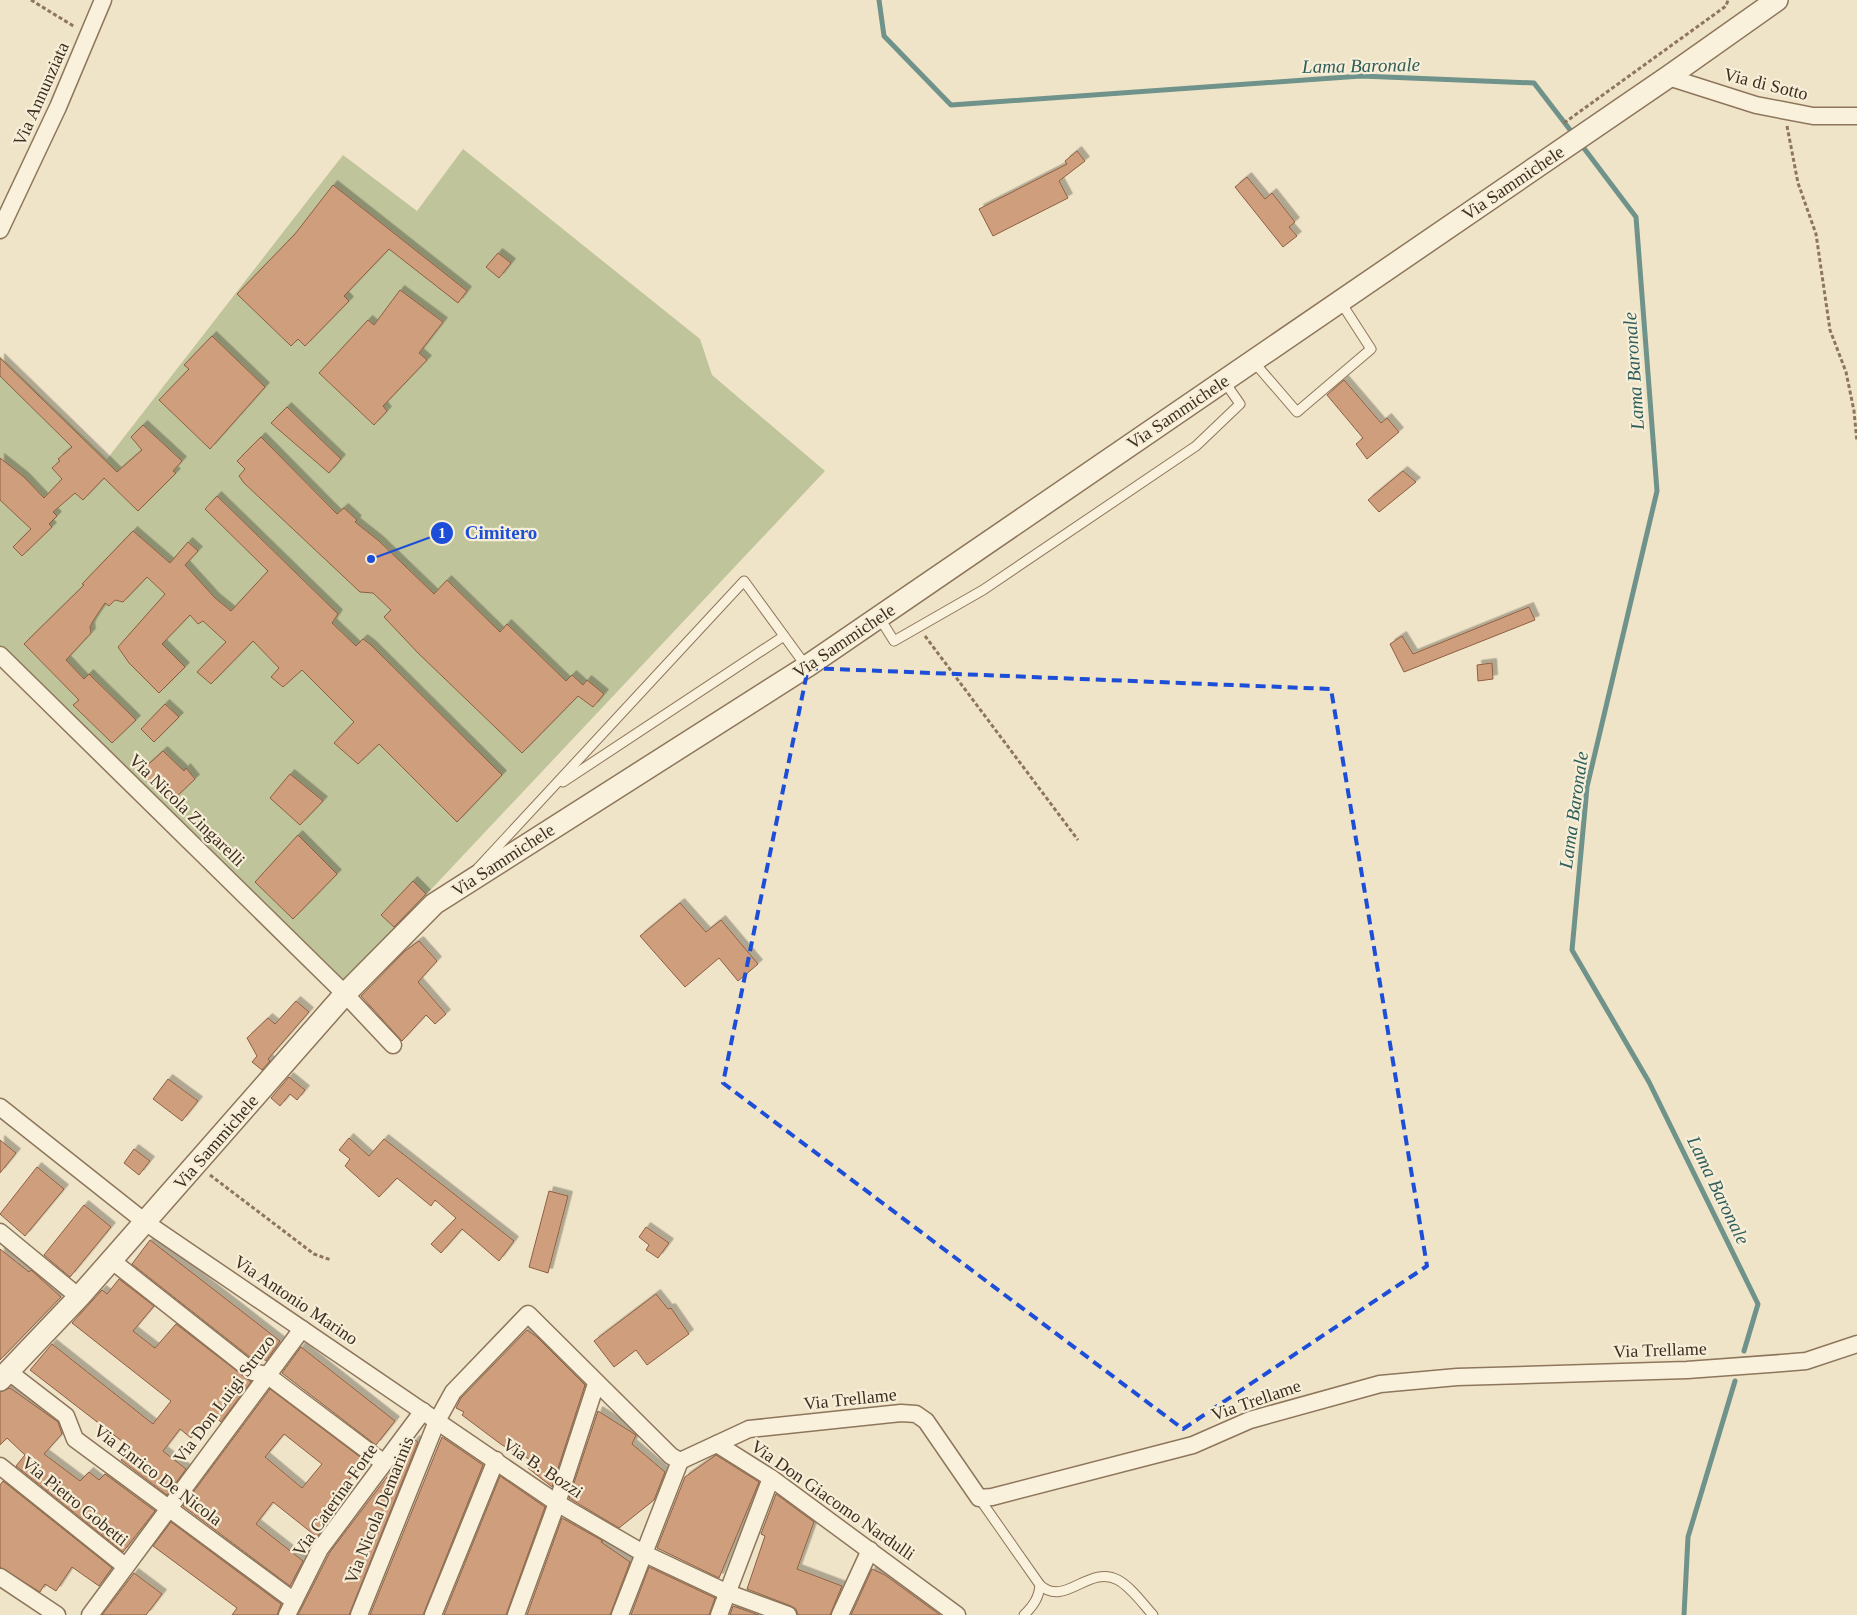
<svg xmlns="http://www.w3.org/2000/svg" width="1857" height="1615" font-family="Georgia,serif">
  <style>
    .cemetery { fill: #bfc49a }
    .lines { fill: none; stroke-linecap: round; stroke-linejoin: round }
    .stream { stroke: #6f938a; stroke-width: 5 }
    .building { fill: #cf9f7d; stroke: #8d5f41; fill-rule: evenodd; filter: url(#shadow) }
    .service-casing { stroke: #8d765c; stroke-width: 11 }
    .minor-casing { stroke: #8d765c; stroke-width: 19 }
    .tertiary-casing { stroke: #8d765c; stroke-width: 24 }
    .path { stroke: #8d765c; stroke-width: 3; stroke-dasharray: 4 2.5; stroke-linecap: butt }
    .service { stroke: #faf1dc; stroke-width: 9 }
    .minor { stroke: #faf1dc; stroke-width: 16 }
    .tertiary { stroke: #faf1dc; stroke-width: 21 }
    .marked { fill: none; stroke: #1d4ed8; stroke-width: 4; stroke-dasharray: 10 6; stroke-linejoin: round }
    .labels { text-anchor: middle; stroke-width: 4.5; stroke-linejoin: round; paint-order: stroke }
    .street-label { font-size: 18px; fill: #3d2e20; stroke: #f7eed8 }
    .water-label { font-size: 19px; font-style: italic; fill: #2f5d5a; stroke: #f7eed8 }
    .leader { fill: none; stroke: #1d4ed8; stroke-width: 2 }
    .callout-dot { fill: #1d4ed8; stroke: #f7eed8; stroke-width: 2 }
    .mark-label { font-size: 15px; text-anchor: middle; font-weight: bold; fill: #fff }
    .callout-label { font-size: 19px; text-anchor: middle; font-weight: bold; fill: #1d4ed8; stroke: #f7eed8; stroke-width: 4.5; stroke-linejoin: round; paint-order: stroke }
  </style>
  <defs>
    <filter id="shadow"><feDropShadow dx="4.5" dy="-4.5" stdDeviation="0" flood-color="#0004"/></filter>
  </defs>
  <rect width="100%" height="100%" fill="#f0e4c8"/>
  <path class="cemetery" d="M 463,149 L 700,339 L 712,375 L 825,471 L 343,983 L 0,647 L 0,356 L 107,459 L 343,155 L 417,211 Z"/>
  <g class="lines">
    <g class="stream">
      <path d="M 879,0 L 884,36 L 951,105 L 1361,76 L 1534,83 L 1574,135"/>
      <path d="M 1580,143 L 1636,217 L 1657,491 L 1587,787 L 1572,950 L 1649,1082 L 1758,1304 L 1744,1351"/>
      <path d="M 1684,1615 L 1688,1537 L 1735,1381"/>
    </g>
  </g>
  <g class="building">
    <path d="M 1077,151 L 1085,161 L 1059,181 L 1068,198 L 993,236 L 979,209 L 1067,164 L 1065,161 Z"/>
    <path d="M 1247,177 L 1265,199 L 1272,193 L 1295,222 L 1289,227 L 1297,236 L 1283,247 L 1235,187 Z"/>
    <path d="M 333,185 L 467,291 L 458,303 L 389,249 L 344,296 L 349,301 L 305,346 L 298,339 L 291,346 L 237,294 L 295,234 Z"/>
    <path d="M 498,253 L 511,263 L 499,278 L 486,267 Z"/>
    <path d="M 400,290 L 443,322 L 419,353 L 427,360 L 383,406 L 387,411 L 374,425 L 319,373 L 368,320 L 374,325 Z"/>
    <path d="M 212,336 L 265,387 L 210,449 L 159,400 L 189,369 L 184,365 Z"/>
    <path d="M 0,358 L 117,472 L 142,450 L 131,437 L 143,425 L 182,461 L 173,471 L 176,473 L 138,511 L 104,478 L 83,500 L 75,493 L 53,512 L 57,516 L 49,524 L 52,527 L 22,556 L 13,547 L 31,529 L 0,500 L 0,458 L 24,477 L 44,498 L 62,479 L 52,468 L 60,461 L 58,459 L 72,447 L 0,376 Z"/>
    <path d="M 1344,380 L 1381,423 L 1387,418 L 1399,432 L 1367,459 L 1356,444 L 1363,438 L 1327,395 Z"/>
    <path d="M 287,407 L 341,459 L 329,473 L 271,423 Z"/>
    <path d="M 261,437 L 337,514 L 344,508 L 357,520 L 355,522 L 379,541 L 434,594 L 447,580 L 500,632 L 507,624 L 566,681 L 572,675 L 583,685 L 587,680 L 604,694 L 593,707 L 578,696 L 522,753 L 418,653 L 384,617 L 391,610 L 373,593 L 360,592 L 244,483 L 239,476 L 245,469 L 237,461 Z"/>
    <path d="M 1403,471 L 1416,482 L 1379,512 L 1368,500 Z"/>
    <path d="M 217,496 L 338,614 L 332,623 L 356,646 L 363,639 L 371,645 L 502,775 L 457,822 L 379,744 L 358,764 L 334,743 L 354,722 L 302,670 L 283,687 L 271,677 L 279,668 L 253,641 L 211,684 L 197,672 L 226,642 L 203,621 L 198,624 L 190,615 L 162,644 L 185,667 L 159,693 L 129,663 L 118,647 L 165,594 L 147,577 L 123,602 L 115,600 L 109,606 L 105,603 L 93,621 L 90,627 L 91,633 L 66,660 L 84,679 L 89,674 L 136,720 L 112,743 L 73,705 L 79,700 L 24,644 L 84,585 L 82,584 L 133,531 L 170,563 L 188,542 L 198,551 L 185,565 L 215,598 L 231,611 L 268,571 L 205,509 Z"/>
    <path d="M 1529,607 L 1535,620 L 1404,672 L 1390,644 L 1402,636 L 1413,654 Z"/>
    <path d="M 1492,663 L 1493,679 L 1478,681 L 1477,665 Z"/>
    <path d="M 165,704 L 179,717 L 154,742 L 141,729 Z"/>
    <path d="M 163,751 L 184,771 L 186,768 L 195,779 L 171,802 L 140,772 Z"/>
    <path d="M 290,774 L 323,801 L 300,825 L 270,798 Z"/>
    <path d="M 298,835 L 337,874 L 293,919 L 255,882 Z"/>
    <path d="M 413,881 L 426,894 L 394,927 L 381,915 Z"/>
    <path d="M 680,903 L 706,932 L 721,920 L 758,964 L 738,981 L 719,958 L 685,987 L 640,936 Z"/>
    <path d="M 419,941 L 437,961 L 418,982 L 446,1014 L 435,1024 L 426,1015 L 402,1041 L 361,996 L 405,951 Z"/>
    <path d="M 296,1001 L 309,1012 L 268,1059 L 270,1061 L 262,1070 L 252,1062 L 257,1056 L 247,1038 L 268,1018 L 275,1024 Z"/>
    <path d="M 289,1077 L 305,1090 L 297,1100 L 290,1094 L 280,1106 L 271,1098 Z"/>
    <path d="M 168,1079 L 198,1101 L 182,1121 L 153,1099 Z"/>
    <path d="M 349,1138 L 369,1156 L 384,1139 L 514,1241 L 499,1261 L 462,1229 L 441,1253 L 431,1244 L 456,1218 L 435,1200 L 431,1206 L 397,1178 L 379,1197 L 345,1166 L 350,1159 L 339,1150 Z"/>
    <path d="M 0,1140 L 16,1153 L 0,1173 Z"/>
    <path d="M 134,1149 L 150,1161 L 139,1175 L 124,1163 Z"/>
    <path d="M 37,1167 L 64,1189 L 25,1236 L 0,1214 Z"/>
    <path d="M 549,1191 L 568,1196 L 548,1273 L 529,1267 Z"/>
    <path d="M 84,1205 L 111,1227 L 70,1277 L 44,1255 Z"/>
    <path d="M 646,1227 L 669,1243 L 658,1258 L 646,1250 L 649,1245 L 639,1237 Z"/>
    <path d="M 150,1240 L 280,1341 L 266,1361 L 259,1355 L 255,1361 L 132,1264 Z"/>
    <path d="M 0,1249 L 29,1272 L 31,1270 L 61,1297 L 0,1360 Z"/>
    <path d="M 119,1279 L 154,1306 L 133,1331 L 155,1348 L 176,1324 L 251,1382 L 221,1422 L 214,1416 L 210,1420 L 207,1417 L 191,1438 L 180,1429 L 163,1451 L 186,1469 L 167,1495 L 121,1460 L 132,1449 L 30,1370 L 52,1344 L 153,1424 L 171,1401 L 72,1323 L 102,1290 L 107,1294 Z"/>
    <path d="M 656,1294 L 668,1309 L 671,1308 L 689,1334 L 647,1365 L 636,1350 L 614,1367 L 594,1341 Z"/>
    <path d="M 527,1330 L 537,1337 L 585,1385 L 552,1487 L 528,1468 L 531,1460 L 502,1445 L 462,1415 L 464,1412 L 456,1408 L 461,1398 Z"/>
    <path d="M 301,1347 L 395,1421 L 376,1445 L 282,1373 Z"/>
    <path d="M 10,1388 L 58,1422 L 62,1434 L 44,1454 L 80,1481 L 89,1472 L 99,1480 L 105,1474 L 155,1511 L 123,1552 L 16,1466 L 25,1455 L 7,1438 L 0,1445 L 0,1392 Z"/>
    <path d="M 270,1389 L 364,1460 L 321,1515 L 328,1521 L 317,1537 L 273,1502 L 256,1524 L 303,1561 L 290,1586 L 183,1506 ZM 284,1434 L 322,1464 L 302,1488 L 265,1457 Z"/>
    <path d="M 598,1411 L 636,1435 L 632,1444 L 665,1472 L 654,1500 L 619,1528 L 569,1498 Z"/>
    <path d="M 442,1437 L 483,1465 L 423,1615 L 370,1615 Z"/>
    <path d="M 415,1440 L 418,1442 L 349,1615 L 298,1615 L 330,1552 Z"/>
    <path d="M 716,1455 L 759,1482 L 719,1578 L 657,1548 L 685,1477 Z"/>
    <path d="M 500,1476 L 545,1507 L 506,1615 L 444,1615 Z"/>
    <path d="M 3,1481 L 112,1568 L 99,1586 L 72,1567 L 56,1591 L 45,1584 L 40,1592 L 0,1567 L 0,1485 Z"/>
    <path d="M 776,1494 L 814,1522 L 797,1569 L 842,1586 L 830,1615 L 798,1615 L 796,1609 L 791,1606 L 747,1589 L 765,1536 L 761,1534 Z"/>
    <path d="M 562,1518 L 603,1541 L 601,1542 L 630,1562 L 610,1615 L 527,1615 Z"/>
    <path d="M 171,1522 L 281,1604 L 277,1615 L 232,1615 L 237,1608 L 153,1546 Z"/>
    <path d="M 649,1567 L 715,1598 L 709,1615 L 631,1615 Z"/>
    <path d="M 872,1569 L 885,1575 L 940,1615 L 851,1615 Z"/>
    <path d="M 134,1573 L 162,1594 L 146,1615 L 102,1615 Z"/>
    <path d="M 733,1606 L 759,1615 L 730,1615 Z"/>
  </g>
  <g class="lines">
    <defs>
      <g id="service">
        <path d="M 1253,361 L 1297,412 L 1371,349 L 1340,301"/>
        <path d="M 879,617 L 894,641 L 983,590 L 1196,446 L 1240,404 L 1224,381"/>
        <path d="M 563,782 L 784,636"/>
        <path d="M 478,868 L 744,581 L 806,666"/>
        <path d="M 979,1498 L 1040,1585 C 1039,1598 1033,1606 1024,1615"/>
        <path d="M 1040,1585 C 1065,1608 1089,1564 1118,1580 C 1131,1587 1143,1604 1153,1615"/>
      </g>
      <g id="minor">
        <path d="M 1668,77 L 1756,105 L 1813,116 L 1857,116"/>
        <path d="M 0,230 L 58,107 L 103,0"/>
        <path d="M 0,655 L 345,994 L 393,1045"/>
        <path d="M 0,1107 L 145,1222 L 557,1503 L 643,1553 L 728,1593 L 788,1615"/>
        <path d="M 0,1232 L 79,1297"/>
        <path d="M 111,1260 L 253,1372 L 267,1375 L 384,1463"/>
        <path d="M 9,1372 L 66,1416 L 75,1439 L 294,1601"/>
        <path d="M 717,1444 L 771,1478 L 957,1615"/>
        <path d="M 680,1461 L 749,1429 L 901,1413 L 916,1414 L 926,1421 L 979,1498 L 992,1497 L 1193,1445 L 1250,1420 L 1380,1384 L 1457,1377 L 1687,1370 L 1782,1363 L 1806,1361 L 1857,1344"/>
        <path d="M 0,1466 L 125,1566"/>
        <path d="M 0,1577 L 57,1615"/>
        <path d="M 90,1615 L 302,1329"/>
        <path d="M 287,1615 L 320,1549 L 423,1411"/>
        <path d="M 359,1615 L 437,1421 L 453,1392 L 528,1314 L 671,1456 L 680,1461"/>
        <path d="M 433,1615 L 496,1460"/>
        <path d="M 516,1615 L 557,1503 L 596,1384"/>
        <path d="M 620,1615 L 680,1461"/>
        <path d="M 719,1615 L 771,1478"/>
        <path d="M 840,1615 L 870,1550"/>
      </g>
      <path id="tertiary" d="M 0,1380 L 79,1297 L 345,994 L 434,904 L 806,667 L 1668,77 L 1777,0"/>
    </defs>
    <use href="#service" class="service-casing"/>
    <use href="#minor" class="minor-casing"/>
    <use href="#tertiary" class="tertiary-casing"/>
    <g class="path">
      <path d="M 31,0 L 75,27"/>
      <path d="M 1564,123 L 1726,6 L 1728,0"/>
      <path d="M 1787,126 L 1798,183 L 1816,234 L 1830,330 L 1846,372 L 1854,411 L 1857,442"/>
      <path d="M 925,636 L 1078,840"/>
      <path d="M 210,1175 L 314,1254 L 331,1260"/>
    </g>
    <use href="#service" class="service"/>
    <use href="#minor" class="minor"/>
    <use href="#tertiary" class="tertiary"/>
  </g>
  <path class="marked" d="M 808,668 L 1331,689 L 1427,1266 L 1183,1429 L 723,1083 Z"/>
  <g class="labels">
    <g class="street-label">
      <text transform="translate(1766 84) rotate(14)" y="6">Via di Sotto</text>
      <text transform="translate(41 94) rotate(-66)" y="6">Via Annunziata</text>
      <text transform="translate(1513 183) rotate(-34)" y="6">Via Sammichele</text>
      <text transform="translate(1178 412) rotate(-34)" y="6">Via Sammichele</text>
      <text transform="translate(844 641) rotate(-34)" y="6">Via Sammichele</text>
      <text transform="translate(187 810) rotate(44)" y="6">Via Nicola Zingarelli</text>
      <text transform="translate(503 860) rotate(-33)" y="6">Via Sammichele</text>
      <text transform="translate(216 1142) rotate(-49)" y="6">Via Sammichele</text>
      <text transform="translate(296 1300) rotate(34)" y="6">Via Antonio Marino</text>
      <text transform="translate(1660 1350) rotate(-2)" y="6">Via Trellame</text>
      <text transform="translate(224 1399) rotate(-53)" y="6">Via Don Luigi Struzo</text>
      <text transform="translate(850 1399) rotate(-6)" y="6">Via Trellame</text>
      <text transform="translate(1256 1400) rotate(-19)" y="6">Via Trellame</text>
      <text transform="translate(543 1468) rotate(34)" y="6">Via B. Bozzi</text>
      <text transform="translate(158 1475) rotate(37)" y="6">Via Enrico De Nicola</text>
      <text transform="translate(335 1500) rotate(-55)" y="6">Via Caterina Forte</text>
      <text transform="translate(833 1500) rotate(35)" y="6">Via Don Giacomo Nardulli</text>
      <text transform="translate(75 1501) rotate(39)" y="6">Via Pietro Gobetti</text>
      <text transform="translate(379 1510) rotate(-68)" y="6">Via Nicola Demarinis</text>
    </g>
    <g class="water-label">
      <text transform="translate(1361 65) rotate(-1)" y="7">Lama Baronale</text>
      <text transform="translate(1633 371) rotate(-94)" y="7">Lama Baronale</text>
      <text transform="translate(1573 810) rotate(-82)" y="7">Lama Baronale</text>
      <text transform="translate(1719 1190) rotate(64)" y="7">Lama Baronale</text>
    </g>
  </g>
  <path class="leader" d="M371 559L442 533"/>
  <g class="callout-dot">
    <circle cx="371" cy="559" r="5"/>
    <circle cx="442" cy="533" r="12"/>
  </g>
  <g class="mark-label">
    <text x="442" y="538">1</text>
  </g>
  <g class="callout-label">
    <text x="501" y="539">Cimitero</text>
  </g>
</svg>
